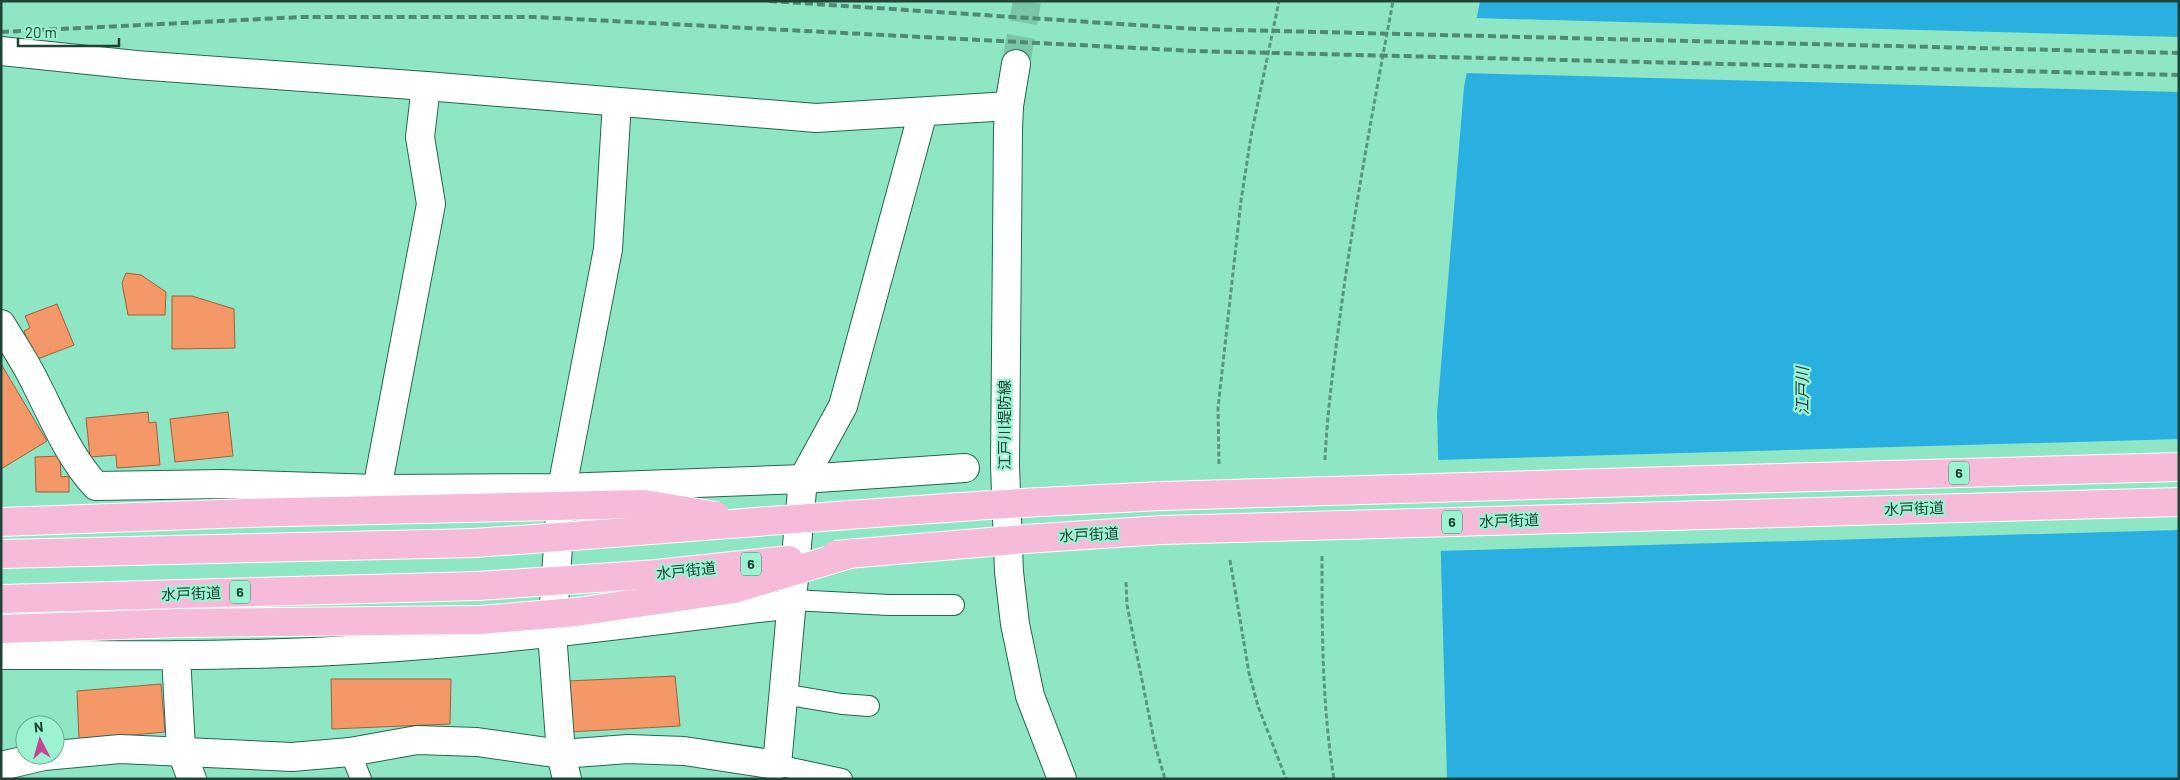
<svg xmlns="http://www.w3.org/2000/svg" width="2180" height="780" font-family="Barlow,'Noto Sans JP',sans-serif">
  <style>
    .water { fill: #29b0e0 }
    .pier { fill: #8fe6c5 }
    .building { fill: #f49867; stroke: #a0603d }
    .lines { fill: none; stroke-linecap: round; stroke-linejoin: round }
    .secondary-tunnel { stroke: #79c6a9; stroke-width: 28; stroke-dasharray: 28 14; stroke-linecap: butt }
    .lane-casing { stroke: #236751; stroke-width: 22 }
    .street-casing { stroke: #236751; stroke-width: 30 }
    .secondary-casing { stroke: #236751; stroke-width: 30 }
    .highway-casing { stroke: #fff; stroke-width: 30 }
    .path { stroke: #599880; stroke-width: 3; stroke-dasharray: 5 2.5; stroke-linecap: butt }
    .lane { stroke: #fff; stroke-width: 20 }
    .street { stroke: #fff; stroke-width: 28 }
    .secondary { stroke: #fff; stroke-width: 28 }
    .highway { stroke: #f6bbd8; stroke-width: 28 }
    .rail { stroke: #508a75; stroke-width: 4; stroke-dasharray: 8 4; stroke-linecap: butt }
    .highway-bridge-casing { stroke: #fff; stroke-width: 30; stroke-linecap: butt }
    .highway-bridge { stroke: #f6bbd8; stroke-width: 28 }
    .labels { text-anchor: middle; stroke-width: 4.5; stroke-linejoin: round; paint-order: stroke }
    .shield { fill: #9cf3d2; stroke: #447866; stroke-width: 1 }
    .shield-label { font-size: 14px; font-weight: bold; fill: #1f4437 }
    .street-label { font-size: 15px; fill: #1f4437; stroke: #9cf3d2 }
    .water-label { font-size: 16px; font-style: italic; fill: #1f3944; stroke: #9cf3d2 }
  </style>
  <rect width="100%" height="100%" fill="#8fe6c5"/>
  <path class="water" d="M 1480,1 L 2179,1 L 2179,779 L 1447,779 L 1437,414 L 1464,87 Z"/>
  <g class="pier">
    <path d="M 1474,18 L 2179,37 L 2179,92 L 1464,73 Z"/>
    <path d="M 2179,439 L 2179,530 L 1439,551 L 1436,460 Z"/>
  </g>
  <g class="building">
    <path d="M 126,273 L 141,275 L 166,292 L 165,315 L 128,315 L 122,283 Z"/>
    <path d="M 172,296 L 192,296 L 234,309 L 235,348 L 172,349 Z"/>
    <path d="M 57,304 L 74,345 L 35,360 L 24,331 L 30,328 L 25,316 Z"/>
    <path d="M 1,364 L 47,441 L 1,469 Z"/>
    <path d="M 148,412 L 149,423 L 156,422 L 160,465 L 117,468 L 116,455 L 90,457 L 86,418 Z"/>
    <path d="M 228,412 L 233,456 L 175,462 L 170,419 Z"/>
    <path d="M 60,456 L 61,477 L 69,476 L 69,492 L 36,492 L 35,457 Z"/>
    <path d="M 675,676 L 680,726 L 568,732 L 568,681 Z"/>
    <path d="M 331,679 L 451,679 L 450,724 L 332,729 Z"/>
    <path d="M 161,684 L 165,732 L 79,740 L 77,691 Z"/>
  </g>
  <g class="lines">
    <path class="secondary-tunnel" d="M 1016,64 L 1027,1"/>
    <defs>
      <g id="lane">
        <path d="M 792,600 L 889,605 L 954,605"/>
        <path d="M 783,694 L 842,704 L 869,706"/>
        <path d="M 350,752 L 361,779"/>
        <path d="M 777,765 L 842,779"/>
      </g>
      <g id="street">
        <path d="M 1,51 L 136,65 L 426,86 L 816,118 L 1009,106"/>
        <path d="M 1,324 C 13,344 26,363 36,384 C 54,419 69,457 96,486 L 223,484 L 377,489 L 562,488 L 803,479 L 965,468"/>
        <path d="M 377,489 L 431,204 L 420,137 L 426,86"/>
        <path d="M 1,655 C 123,655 246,657 368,649 C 510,640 651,621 792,604"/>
        <path d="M 176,655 L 181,750 L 192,779"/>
        <path d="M 1,766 L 44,756 L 120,749 L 292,757 L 350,752 L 417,740 L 477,742 L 561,754 L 628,749 L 684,751 L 777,765 L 803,479 L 843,406 L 923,112"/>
        <path d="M 567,779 L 561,754 L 552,633 L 562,488 L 608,249 L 617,102"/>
      </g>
      <path id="secondary" d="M 1016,64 L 1009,106 L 1008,129 L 1005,465 L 1009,572 L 1015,624 L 1030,696 L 1062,779"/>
      <g id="highway">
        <path d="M 1740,479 L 2179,467"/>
        <path d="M 1021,503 L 1161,496"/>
        <path d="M 1742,514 L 2179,502"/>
        <path d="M 1,522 L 246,513"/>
        <path d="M 1025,539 L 1162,530"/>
        <path d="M 1,554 L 474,543"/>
        <path d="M 1,599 L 478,586"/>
        <path d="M 1,629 L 179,623"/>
      </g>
    </defs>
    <use href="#lane" class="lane-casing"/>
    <use href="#street" class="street-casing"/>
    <use href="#secondary" class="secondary-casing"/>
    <use href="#highway" class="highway-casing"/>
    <g class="path">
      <path d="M 1325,460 C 1327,415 1333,370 1339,324 C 1353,216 1373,109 1393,1"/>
      <path d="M 1219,464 L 1218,408 L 1241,201 L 1251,136 L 1279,1"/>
      <path d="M 1322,556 C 1322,630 1322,706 1334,779"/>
      <path d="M 1230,560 L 1249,673 L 1258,706 L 1286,779"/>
      <path d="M 1126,582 L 1127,605 L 1155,745 L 1165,779"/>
    </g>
    <use href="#lane" class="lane"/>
    <use href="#street" class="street"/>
    <use href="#secondary" class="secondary"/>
    <use href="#highway" class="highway"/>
    <g class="rail">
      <path d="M 769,1 L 1197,29 L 2179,53"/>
      <path d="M 1,32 L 302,17 L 534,17 L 1194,51 L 2179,75"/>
    </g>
    <defs>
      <g id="highway-bridge">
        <path d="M 1161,496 L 1740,479"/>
        <path d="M 246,513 L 644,504 L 716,516"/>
        <path d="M 1162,530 L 1742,514"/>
        <path d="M 474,543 C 657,531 839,514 1021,503"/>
        <path d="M 835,555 L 1025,539"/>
        <path d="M 478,586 L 657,574 L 789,560"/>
        <path d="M 179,623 L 480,620 L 576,612 L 734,589 L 853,553"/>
      </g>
    </defs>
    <use href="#highway-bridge" class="highway-bridge-casing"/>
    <use href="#highway-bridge" class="highway-bridge"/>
  </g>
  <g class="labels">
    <g class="shield">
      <rect x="1949" y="461.5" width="20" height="23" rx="4"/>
      <rect x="1442" y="510.5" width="20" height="23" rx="4"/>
      <rect x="741" y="552.5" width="20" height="23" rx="4"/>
      <rect x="230" y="580.5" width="20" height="23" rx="4"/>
    </g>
    <g class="shield-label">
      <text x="1959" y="478">6</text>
      <text x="1452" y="527">6</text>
      <text x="751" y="569">6</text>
      <text x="240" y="597">6</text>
    </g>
    <g class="street-label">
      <text transform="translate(1005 425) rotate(-90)" y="5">江戸川堤防線</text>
      <text transform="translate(1914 509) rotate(-2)" y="5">水戸街道</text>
      <text transform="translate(1509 521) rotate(-2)" y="5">水戸街道</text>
      <text transform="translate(1089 535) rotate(-3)" y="5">水戸街道</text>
      <text transform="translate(686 571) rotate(-6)" y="5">水戸街道</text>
      <text transform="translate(191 594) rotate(-2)" y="5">水戸街道</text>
    </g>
    <g class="water-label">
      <text transform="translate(1802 391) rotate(-90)" y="6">江戸川</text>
    </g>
  </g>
  <rect width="2180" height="780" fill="none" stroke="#1f4437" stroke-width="5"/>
  <g transform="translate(40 740) rotate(354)"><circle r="24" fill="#9cf3d2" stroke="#6aad94"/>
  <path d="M0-4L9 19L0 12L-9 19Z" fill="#c54590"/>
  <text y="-8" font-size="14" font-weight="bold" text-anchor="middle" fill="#1f4437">N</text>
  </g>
  <path d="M18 38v8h101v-8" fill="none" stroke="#1f4437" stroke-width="2.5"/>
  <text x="25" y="38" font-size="15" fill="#1f4437" stroke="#9cf3d2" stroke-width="4" paint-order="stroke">20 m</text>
</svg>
